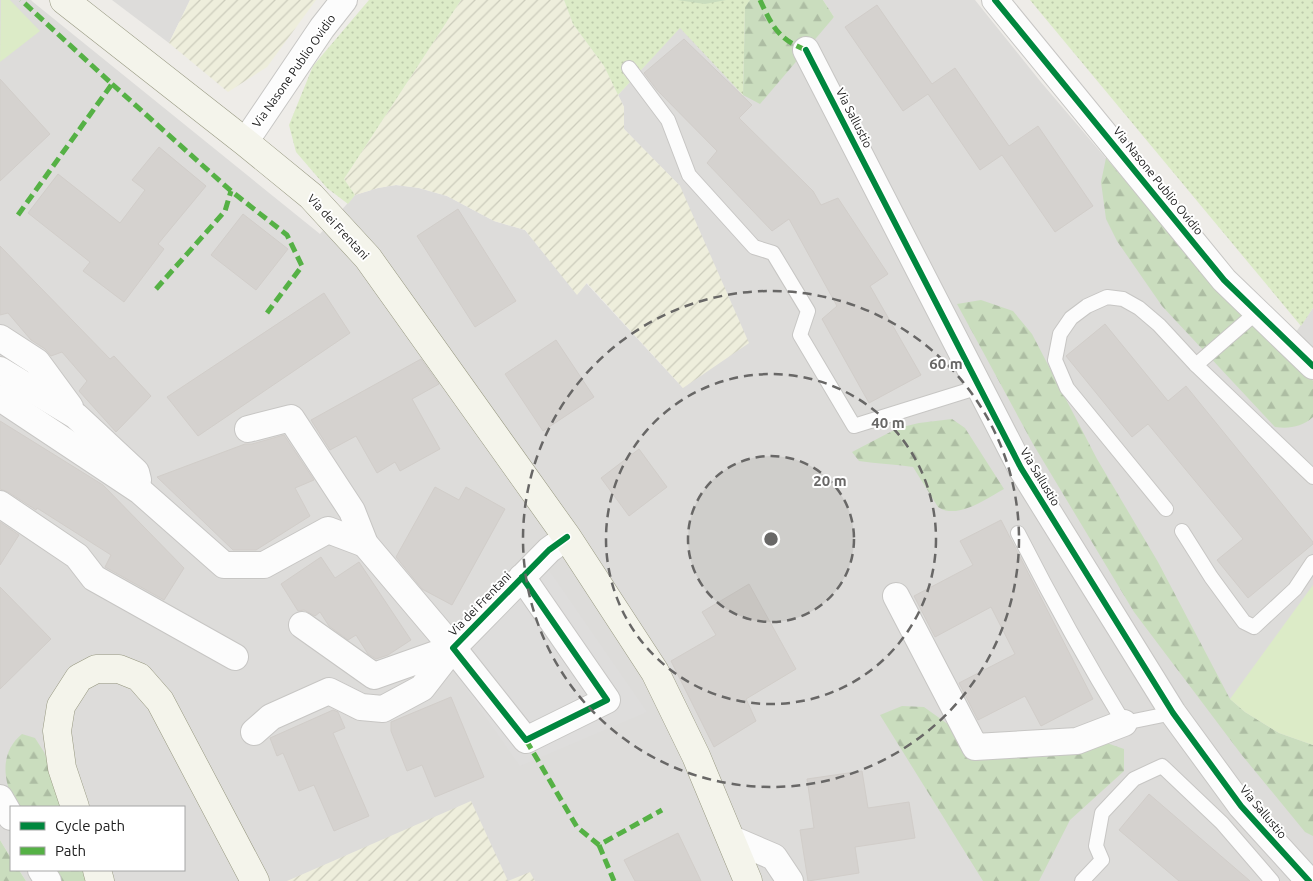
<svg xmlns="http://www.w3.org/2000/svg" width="1313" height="881" font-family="Ubuntu,sans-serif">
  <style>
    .residential { fill: #dddcda }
    .farmland { fill: url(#farmland-furrows) }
    .grass { fill: url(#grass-dots) }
    .forest { fill: url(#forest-firs) }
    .garden { fill: #dcebc7 }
    .parking { fill: #dedddc }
    .building { fill: #d5d2cf; stroke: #d1cdc9 }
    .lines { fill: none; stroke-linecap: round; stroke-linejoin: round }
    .lane-casing { stroke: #c7c6c4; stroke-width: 16 }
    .street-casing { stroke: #c7c6c4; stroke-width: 28 }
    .secondary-casing { stroke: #979880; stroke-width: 29 }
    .lane { stroke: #fcfcfc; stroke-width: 14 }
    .street { stroke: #fcfcfc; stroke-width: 26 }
    .secondary { stroke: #f4f4eb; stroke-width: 28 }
    .quiet { stroke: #55b145; stroke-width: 5; stroke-dasharray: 10 5; stroke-linecap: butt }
    .cycleway-casing { stroke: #fff; stroke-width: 9 }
    .cycleway { stroke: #00873e; stroke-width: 6 }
    .ring { fill: none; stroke: #686766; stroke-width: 2.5; stroke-dasharray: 9 6 }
    .labels { text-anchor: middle; stroke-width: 4; stroke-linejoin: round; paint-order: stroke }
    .street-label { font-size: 12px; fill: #202020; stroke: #fff }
    .centre { fill: #686766; stroke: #fff; stroke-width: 2.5 }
    .ring-label { font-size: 15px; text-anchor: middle; font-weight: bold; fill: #686766; stroke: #fff; stroke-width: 4; stroke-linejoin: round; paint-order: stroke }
  </style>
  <defs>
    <pattern id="farmland-furrows" width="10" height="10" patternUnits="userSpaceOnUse" patternTransform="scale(1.25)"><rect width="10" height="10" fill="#eeeedc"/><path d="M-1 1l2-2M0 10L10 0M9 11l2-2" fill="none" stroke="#ccccbc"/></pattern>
    <pattern id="grass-dots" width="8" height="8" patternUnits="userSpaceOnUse" patternTransform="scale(1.25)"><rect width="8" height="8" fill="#dcebc7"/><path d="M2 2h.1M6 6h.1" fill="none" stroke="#bcc9ab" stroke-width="1.8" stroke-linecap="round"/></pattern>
    <pattern id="forest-firs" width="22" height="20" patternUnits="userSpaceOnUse" patternTransform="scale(1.25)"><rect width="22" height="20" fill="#caddbe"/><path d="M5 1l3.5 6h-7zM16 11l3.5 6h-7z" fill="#adbda3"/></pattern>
  </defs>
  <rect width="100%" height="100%" fill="#eeece8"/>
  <g class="residential">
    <path d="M 0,0 L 31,0 L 33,2 L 320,234 L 355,195 L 378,188 L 396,185 L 419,188 L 447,196 L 494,221 L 525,230 L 577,294 L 586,283 L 683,388 L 680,186 L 624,129 L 624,107 L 618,95 L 680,27 L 743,95 L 834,17 L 823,0 L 975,0 L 1040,81 L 1145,204 L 1281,353 L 1313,308 L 1313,881 L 26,881 L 19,870 L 184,870 L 184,807 L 11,807 L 11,858 L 0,840 Z"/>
    <path d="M 112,0 L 190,0 L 169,43 Z"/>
  </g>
  <g class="farmland">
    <path d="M 190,0 L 316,0 L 267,67 L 228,92 L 169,43 Z"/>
    <path d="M 461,0 L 564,0 L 573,24 L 604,66 L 624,107 L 624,129 L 680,186 L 749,343 L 683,388 L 587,283 L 577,295 L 525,230 L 494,221 L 447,196 L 419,188 L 396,185 L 378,188 L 355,195 L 344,179 Z"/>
    <path d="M 471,801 L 508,881 L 530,872 L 535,881 L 287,881 Z"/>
  </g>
  <g class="grass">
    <path d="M 369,0 L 461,0 L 344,179 L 355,195 L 348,204 L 327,188 L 296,152 L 289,125 L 313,66 Z"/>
    <path d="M 564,0 L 750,0 L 745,8 L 743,95 L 680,28 L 618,95 L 604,66 L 573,24 Z"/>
    <path d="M 1030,0 L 1313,0 L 1313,308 L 1301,326 Z"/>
  </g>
  <g class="forest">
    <path d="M 677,0 L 726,0 L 705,4 Z"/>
    <path d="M 750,0 L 823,0 L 834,17 L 760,104 L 743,95 L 745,7 Z"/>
    <path d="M 1106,158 L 1145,204 L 1295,358 L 1313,381 L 1313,417 C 1302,427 1289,429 1275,427 L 1162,306 L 1117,241 L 1106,219 L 1101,182 Z"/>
    <path d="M 981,300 L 1013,311 L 1032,334 L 1097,459 L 1158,562 L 1230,699 L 1245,712 L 1279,733 L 1313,745 L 1313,836 L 1305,832 L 1241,754 L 1134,612 L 1033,444 L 957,304 Z"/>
    <path d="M 952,419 L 965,428 L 1004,489 C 986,499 957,520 938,507 L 913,467 C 895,464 877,464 859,461 L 852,452 L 898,428 L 919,423 Z"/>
    <path d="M 902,706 L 924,707 L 988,753 L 1045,757 L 1104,742 L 1124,749 L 1124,771 L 1070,820 L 1039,881 L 983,881 L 880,715 Z"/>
    <path d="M 22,734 L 35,738 L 44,752 L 64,807 L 16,807 C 2,779 0,752 22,734 Z"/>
    <path d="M 0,840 L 11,858 L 11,870 L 19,870 L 26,881 L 0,881 Z"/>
    <path d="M 48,870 L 87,870 L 91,881 L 53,881 Z"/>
  </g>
  <g class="garden">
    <path d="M 1,0 L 10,0 L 40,31 L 0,62 Z"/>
    <path d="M 1313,585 L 1313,745 L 1279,733 L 1245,712 L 1230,699 Z"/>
  </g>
  <path class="parking" d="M 546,566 L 647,712 L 520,766 L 452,669 Z"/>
  <g class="building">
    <path d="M 877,5 L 932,84 L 955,68 L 1009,146 L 1038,126 L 1093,206 L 1055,232 L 1002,155 L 980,170 L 928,94 L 903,111 L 845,27 Z"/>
    <path d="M 684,39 L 752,105 L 739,118 L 813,191 L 821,205 L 838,198 L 888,274 L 870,286 L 921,375 L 869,403 L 822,319 L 837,306 L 789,219 L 772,231 L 707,163 L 717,151 L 657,90 L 644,73 Z"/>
    <path d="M 0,79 L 50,134 L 0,181 Z"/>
    <path d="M 159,147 L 206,186 L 158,244 L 164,249 L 124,302 L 83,271 L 90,262 L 28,213 L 58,174 L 120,223 L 145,190 L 132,180 Z"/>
    <path d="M 458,209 L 516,301 L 475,327 L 417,236 Z"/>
    <path d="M 243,214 L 288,249 L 256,290 L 211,255 Z"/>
    <path d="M 0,246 L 110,359 L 114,356 L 151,396 L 116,432 L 79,391 L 87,381 L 62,352 L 51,356 L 45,349 L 31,340 L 8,313 L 0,315 Z"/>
    <path d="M 324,293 L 350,333 L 198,436 L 167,397 Z"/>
    <path d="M 1105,324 L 1168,401 L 1186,386 L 1313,542 L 1313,544 L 1248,598 L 1217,560 L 1243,539 L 1148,424 L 1132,437 L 1066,356 Z"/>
    <path d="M 556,340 L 594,397 L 543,431 L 505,374 Z"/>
    <path d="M 421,359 L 439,384 L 412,399 L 440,449 L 400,471 L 395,462 L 377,473 L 356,436 L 330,450 L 311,420 Z"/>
    <path d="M 0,421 L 103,485 L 184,568 L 164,600 L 105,567 L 111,555 L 37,508 L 36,510 L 8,492 L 0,489 Z"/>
    <path d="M 284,435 L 314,480 L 295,488 L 310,516 L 256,550 L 233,550 L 157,477 L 245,444 L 252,444 Z"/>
    <path d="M 639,449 L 667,487 L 629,516 L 601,478 Z"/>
    <path d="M 435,487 L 459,500 L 466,487 L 505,509 L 452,605 L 422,589 L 396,557 Z"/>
    <path d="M 1001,520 L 1093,699 L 1041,726 L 1025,696 L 978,720 L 959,683 L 1015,654 L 991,607 L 935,637 L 914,596 L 973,565 L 960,541 Z"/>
    <path d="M 0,522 L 19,535 L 0,565 Z"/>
    <path d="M 321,557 L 335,578 L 359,562 L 411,640 L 388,655 L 376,659 L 368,654 L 356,635 L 348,640 L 329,626 L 320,612 L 315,616 L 304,610 L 298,611 L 281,584 Z"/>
    <path d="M 749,584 L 796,669 L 746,699 L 756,721 L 714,747 L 671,661 L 716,635 L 702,612 Z"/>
    <path d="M 0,587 L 51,639 L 0,689 Z"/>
    <path d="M 451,697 L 484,777 L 435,797 L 422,765 L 407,771 L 391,731 L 391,722 Z"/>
    <path d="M 333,710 L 338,712 L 345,728 L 333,733 L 369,816 L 334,831 L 314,785 L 299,791 L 283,753 L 277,756 L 270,738 Z"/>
    <path d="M 862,771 L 868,808 L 909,802 L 915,838 L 855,847 L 859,873 L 808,881 L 800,830 L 814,828 L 807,779 Z"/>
    <path d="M 1149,794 L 1250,881 L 1179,881 L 1119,830 Z"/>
    <path d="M 678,833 L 701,881 L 635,881 L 624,860 Z"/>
  </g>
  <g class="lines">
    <defs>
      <g id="lane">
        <path d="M 629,68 L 668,120 L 689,175 L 754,247 L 773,253 L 808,311 L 800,335 L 854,426 L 979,387"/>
        <path d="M 1257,312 L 1196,365 L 1313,477"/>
        <path d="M 1166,509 L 1067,388 L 1055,360 L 1060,334 L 1071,318 L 1087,306 L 1107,297 L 1123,299 L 1139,308 L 1159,325 L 1196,365"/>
        <path d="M 1182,531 L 1211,577 L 1244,622 L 1254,627 L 1295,589 L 1313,562"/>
        <path d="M 1018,533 C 1051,598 1086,661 1124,723 L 1173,713"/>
        <path d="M 1082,881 L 1102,860 L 1096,846 L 1102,813 L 1134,779 L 1162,766 L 1222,823 L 1272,881"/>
      </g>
      <g id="street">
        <path d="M 995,0 L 1224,280 L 1313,366"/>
        <path d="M 806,50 L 1021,468 L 1173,713 L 1241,806 L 1309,881"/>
        <path d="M 245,142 L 322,28 L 344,0"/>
        <path d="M 0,338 L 37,362 L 70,407"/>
        <path d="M 0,370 L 76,416 L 136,472 L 138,480"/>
        <path d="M 0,398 L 140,491 L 224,565 L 264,565 L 328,530 L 365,544"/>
        <path d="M 248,429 L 291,418 L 352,511 L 365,544 L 453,648"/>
        <path d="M 0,504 L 77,556 L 94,578 L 235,657"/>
        <path d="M 522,577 L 607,700 L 526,740 L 453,648 L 549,550 L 567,537"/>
        <path d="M 896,596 L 975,747 L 1077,741 L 1124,723"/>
        <path d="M 302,625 L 374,676 L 453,648"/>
        <path d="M 254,732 L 271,717 L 329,691 L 361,707 L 383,709 L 422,688 L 453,648"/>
        <path d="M 0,798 L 11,817"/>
        <path d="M 732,839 L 774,857 L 790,881"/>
        <path d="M 41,870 L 48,881"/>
      </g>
      <g id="secondary">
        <path d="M 64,0 L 245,142 L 311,196 L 368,258 L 567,537 L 655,672 L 696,756 L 748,881"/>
        <path d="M 75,807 L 62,768 L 57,731 L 61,706 L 79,678 L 96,669 L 119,669 L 139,677 L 160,701 L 255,881"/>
        <path d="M 97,870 L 100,881"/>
      </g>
    </defs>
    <use href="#lane" class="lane-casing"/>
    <use href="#street" class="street-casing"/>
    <use href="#secondary" class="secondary-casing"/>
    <use href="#lane" class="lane"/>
    <use href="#street" class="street"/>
    <use href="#secondary" class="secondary"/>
    <g class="quiet">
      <path d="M 760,0 C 772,26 778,39 806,50"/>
      <path d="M 112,84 L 231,191 L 287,235 L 302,266 L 267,313"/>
      <path d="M 18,215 L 112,84 L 21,0"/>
      <path d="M 156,289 L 225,211 L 231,191"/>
      <path d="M 526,740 L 577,827 L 599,845 L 662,810"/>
      <path d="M 599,845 L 614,881"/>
    </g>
    <defs>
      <g id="cycleway">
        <path d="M 995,0 L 1224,280 L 1313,366"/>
        <path d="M 806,50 L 1021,468 L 1173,713 L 1241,806 L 1309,881"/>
        <path d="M 522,577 L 607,700 L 526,740 L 453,648 L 549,550 L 567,537"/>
      </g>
    </defs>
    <use href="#cycleway" class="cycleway-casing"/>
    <use href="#cycleway" class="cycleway"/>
  </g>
  <circle cx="771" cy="539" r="83" fill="#686766" fill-opacity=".12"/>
  <g class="ring">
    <circle cx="771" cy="539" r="83"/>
    <circle cx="771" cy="539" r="165"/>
    <circle cx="771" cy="539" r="248"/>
  </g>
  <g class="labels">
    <g class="street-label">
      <text transform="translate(294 71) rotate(-55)" y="4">Via Nasone Publio Ovidio</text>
      <text transform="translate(854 118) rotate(63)" y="4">Via Sallustio</text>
      <text transform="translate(1158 181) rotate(51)" y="4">Via Nasone Publio Ovidio</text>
      <text transform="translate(338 227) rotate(47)" y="4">Via dei Frentani</text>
      <text transform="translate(1040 477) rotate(59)" y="4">Via Sallustio</text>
      <text transform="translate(480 604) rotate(-46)" y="4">Via dei Frentani</text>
      <text transform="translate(1263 812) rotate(50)" y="4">Via Sallustio</text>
    </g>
  </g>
  <circle cx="771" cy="539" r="8" class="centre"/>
  <g class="ring-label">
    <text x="946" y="369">60 m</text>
    <text x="888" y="428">40 m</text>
    <text x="830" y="486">20 m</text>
  </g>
  <rect x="10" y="806" width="175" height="65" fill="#ffffff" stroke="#a6a6a6"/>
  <rect x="20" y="822" width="25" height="8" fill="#00873e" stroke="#a6a6a6"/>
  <text x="55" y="831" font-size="15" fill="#202020">Cycle path</text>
  <rect x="20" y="847" width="25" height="8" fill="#55b145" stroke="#a6a6a6"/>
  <text x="55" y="856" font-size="15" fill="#202020">Path</text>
</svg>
